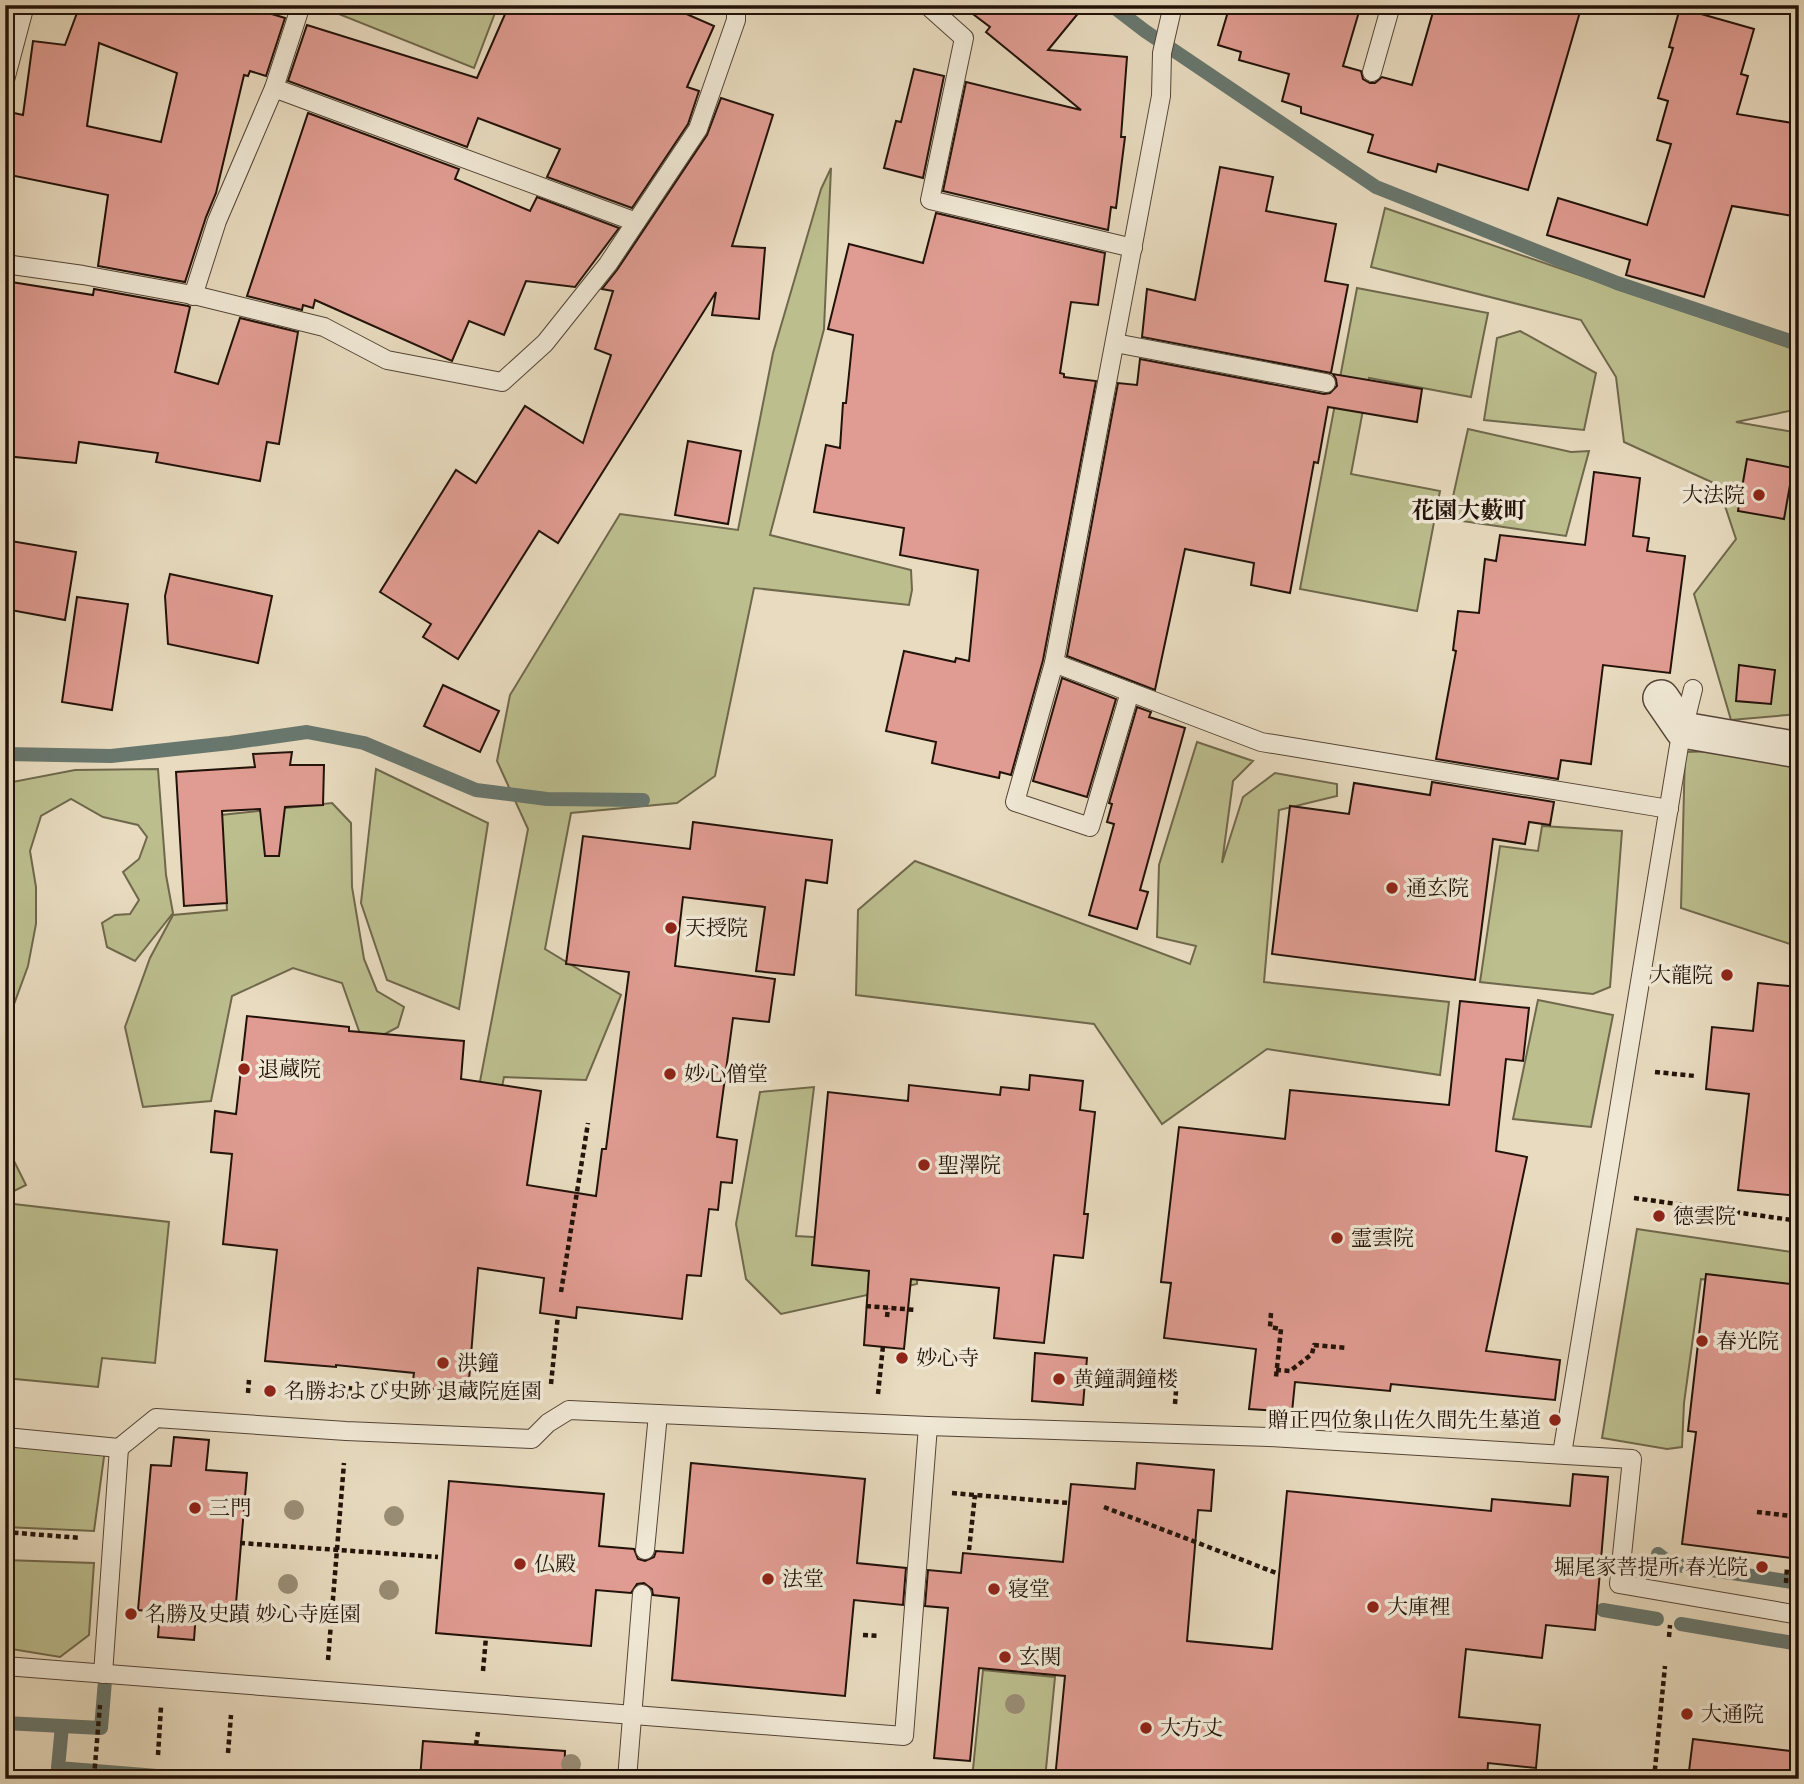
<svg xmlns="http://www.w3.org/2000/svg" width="1804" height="1784" font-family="'Libre Caslon Text','Noto Serif JP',serif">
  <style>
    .green { fill: #bcbe8e; stroke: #6f684c; stroke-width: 2 }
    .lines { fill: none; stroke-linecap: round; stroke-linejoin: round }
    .stream { stroke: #68776e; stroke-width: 14 }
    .building { fill: #e09c92; stroke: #221209; stroke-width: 2; fill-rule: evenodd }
    .service-casing { stroke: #544436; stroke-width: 20 }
    .minor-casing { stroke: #544436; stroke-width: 38 }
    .path { stroke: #221209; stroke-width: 4.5; stroke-dasharray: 5 3.5; stroke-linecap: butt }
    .service { stroke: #f0e8d5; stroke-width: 18 }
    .minor { stroke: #f0e8d5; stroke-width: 35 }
    .tree { fill: #998d75 }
    .poi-dot { fill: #8f2418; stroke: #f0e8d5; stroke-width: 2.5 }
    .labels { text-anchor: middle; stroke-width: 7; stroke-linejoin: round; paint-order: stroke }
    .poi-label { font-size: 21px; fill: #221209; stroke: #f0e8d5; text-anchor: start }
    .neighbourhood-label { font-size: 23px; font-weight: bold; fill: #221209; stroke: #f0e8d5 }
  </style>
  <rect width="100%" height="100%" fill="#e8dbbf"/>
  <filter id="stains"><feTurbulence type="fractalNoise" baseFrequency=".00286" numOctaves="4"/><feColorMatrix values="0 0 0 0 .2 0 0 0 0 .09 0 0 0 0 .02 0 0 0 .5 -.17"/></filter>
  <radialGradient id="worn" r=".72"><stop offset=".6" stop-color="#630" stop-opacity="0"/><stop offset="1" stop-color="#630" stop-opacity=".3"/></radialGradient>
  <g class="green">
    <path d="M 327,5 L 498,5 L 474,68 L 326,9 Z"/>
    <path d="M 831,168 L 824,329 L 770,535 L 911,570 L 912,590 L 909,605 L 754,588 L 715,776 L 677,803 L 571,813 L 545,949 L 621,995 L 586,1080 L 504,1077 L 473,1231 L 451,1234 L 528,829 L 497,761 L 510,695 L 620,514 L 738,530 L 773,353 L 821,189 Z"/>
    <path d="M 1385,208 L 1799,351 L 1799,409 L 1736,422 L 1799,433 L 1799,714 L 1731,720 L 1694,594 L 1736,539 L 1718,485 L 1624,442 L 1616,377 L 1581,320 L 1371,267 Z"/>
    <path d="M 1357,288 L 1488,313 L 1471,397 L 1369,378 L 1351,474 L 1440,491 L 1417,611 L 1300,589 Z"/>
    <path d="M 1520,331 L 1596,373 L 1584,430 L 1484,420 L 1497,338 Z"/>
    <path d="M 1468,429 L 1571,452 L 1589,451 L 1566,536 L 1448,519 Z"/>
    <path d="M 1197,742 L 1253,761 L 1233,781 L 1222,863 L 1243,797 L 1275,773 L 1337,784 L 1337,796 L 1279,810 L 1264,982 L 1449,1002 L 1440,1075 L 1267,1049 L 1162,1124 L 1094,1024 L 856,995 L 858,910 L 915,861 L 1190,964 L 1196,946 L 1157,937 L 1159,865 Z"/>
    <path d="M 1781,749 L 1799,779 L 1799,947 L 1681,908 L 1685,752 Z"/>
    <path d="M 158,769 L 166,875 L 173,913 L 135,961 L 107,947 L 102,923 L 115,915 L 130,914 L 139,900 L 123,872 L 139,859 L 147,837 L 138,825 L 103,817 L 71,799 L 41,816 L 30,851 L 36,887 L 36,924 L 28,966 L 13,1007 L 5,1071 L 5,925 L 14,821 L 5,803 L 7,783 L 75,770 Z"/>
    <path d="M 376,769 L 488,823 L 459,1009 L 387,980 L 361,903 Z"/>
    <path d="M 332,803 L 351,823 L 352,887 L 364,959 L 377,991 L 404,1007 L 398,1027 L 364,1045 L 342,983 L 293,968 L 232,996 L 211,1101 L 143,1107 L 125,1027 L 150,958 L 173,915 L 227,910 L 221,815 Z"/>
    <path d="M 1542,826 L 1622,831 L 1610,987 L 1593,994 L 1480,982 L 1500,846 L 1538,851 Z"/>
    <path d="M 1538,1000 L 1613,1015 L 1591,1127 L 1513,1119 Z"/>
    <path d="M 814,1087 L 796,1236 L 919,1243 L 917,1284 L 781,1314 L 746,1279 L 736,1224 L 760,1092 Z"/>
    <path d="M 5,1140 L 6,1145 L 26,1185 L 10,1193 L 5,1186 Z"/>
    <path d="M 5,1203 L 169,1222 L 155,1363 L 102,1358 L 98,1387 L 5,1378 Z"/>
    <path d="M 1637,1229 L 1799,1253 L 1799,1292 L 1787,1295 L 1701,1279 L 1684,1403 L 1682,1447 L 1667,1449 L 1602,1438 Z"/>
    <path d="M 5,1432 L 106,1442 L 94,1531 L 5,1527 Z"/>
    <path d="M 5,1560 L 94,1563 L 89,1635 L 60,1657 L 5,1648 Z"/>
    <path d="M 983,1670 L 1055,1677 L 1045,1779 L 972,1779 Z"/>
  </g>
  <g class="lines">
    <g class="stream">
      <path d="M 1111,5 L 1145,31 L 1376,187 L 1617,283 L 1799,344"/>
      <path d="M 5,754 L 111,756 L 230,743 L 307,732 L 364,743 L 476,790 L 547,799 L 643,800"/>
      <path d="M 1658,1554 L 1671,1564 L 1799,1583"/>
      <path d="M 1603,1610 L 1657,1619"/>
      <path d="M 1681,1624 L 1799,1644"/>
      <path d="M 5,1723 L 101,1728 L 105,1681"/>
      <path d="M 62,1726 L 58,1768 L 194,1779"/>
    </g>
  </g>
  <g class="building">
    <path d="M 80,5 L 242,5 L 285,18 L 266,76 L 250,71 L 248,76 L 244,75 L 216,193 L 206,217 L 185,282 L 98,266 L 108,195 L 5,174 L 5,111 L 23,115 L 33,41 L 65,45 ZM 99,43 L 177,73 L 161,142 L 87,126 Z"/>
    <path d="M 509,5 L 666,5 L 714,26 L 687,87 L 699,91 L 688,124 L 632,208 L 547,177 L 560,149 L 478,118 L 467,147 L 288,81 L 307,25 L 477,78 Z"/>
    <path d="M 961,5 L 1085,5 L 1048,50 L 1127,57 L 1121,137 L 1125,137 L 1116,208 L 1111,207 L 1108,230 L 943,191 L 966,82 L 1081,110 L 986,32 L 990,27 Z"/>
    <path d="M 1230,5 L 1361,5 L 1343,66 L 1361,71 L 1363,79 L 1370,83 L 1375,83 L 1382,77 L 1412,85 L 1435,5 L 1582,5 L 1528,190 L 1438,164 L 1436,172 L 1368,152 L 1373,135 L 1301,113 L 1301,107 L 1282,101 L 1289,74 L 1239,60 L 1241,52 L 1218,45 Z"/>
    <path d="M 1680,8 L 1754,29 L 1741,74 L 1748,76 L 1737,114 L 1799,124 L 1799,217 L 1732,206 L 1704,297 L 1626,275 L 1630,260 L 1547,235 L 1558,198 L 1647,225 L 1671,144 L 1657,140 L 1668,101 L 1658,98 L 1673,48 L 1669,47 Z"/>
    <path d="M 914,69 L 944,76 L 923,178 L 884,168 L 896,121 L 901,122 Z"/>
    <path d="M 721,98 L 773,115 L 732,246 L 765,248 L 759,319 L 712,315 L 716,292 L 558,543 L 539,531 L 458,659 L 423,637 L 431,624 L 380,592 L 456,470 L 476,483 L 525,406 L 583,443 L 611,355 L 595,349 L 613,291 L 602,289 L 617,270 L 707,135 Z"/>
    <path d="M 308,113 L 459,169 L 455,179 L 530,211 L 537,197 L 619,228 L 575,287 L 526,281 L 504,335 L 469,321 L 452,361 L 315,300 L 313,308 L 303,305 L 302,310 L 247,296 Z"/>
    <path d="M 1220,167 L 1273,177 L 1266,211 L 1336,224 L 1325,281 L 1348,285 L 1331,373 L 1142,337 L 1147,289 L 1195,300 Z"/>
    <path d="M 936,213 L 1105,253 L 1098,305 L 1071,302 L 1060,373 L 1064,374 L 1064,377 L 1096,381 L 1043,660 L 1011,775 L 1000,772 L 999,778 L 932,763 L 936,742 L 886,731 L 904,651 L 955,662 L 956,658 L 969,661 L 978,570 L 900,555 L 904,528 L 814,512 L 826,445 L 840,448 L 843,403 L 846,403 L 853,335 L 828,329 L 849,244 L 923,263 Z"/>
    <path d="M 5,281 L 93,295 L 94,289 L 188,306 L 190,307 L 175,372 L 218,384 L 240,318 L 298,332 L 279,444 L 267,442 L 260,481 L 156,462 L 158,453 L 79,442 L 76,463 L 5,456 Z"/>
    <path d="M 1140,359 L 1324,394 L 1330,393 L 1337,386 L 1336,379 L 1333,374 L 1422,389 L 1417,422 L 1328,407 L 1318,463 L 1314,462 L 1290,593 L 1251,585 L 1254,563 L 1185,549 L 1155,690 L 1067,656 L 1118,383 L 1137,385 Z"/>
    <path d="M 688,441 L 741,451 L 728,524 L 675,515 Z"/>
    <path d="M 1747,459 L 1793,468 L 1784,519 L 1738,511 Z"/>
    <path d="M 1594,472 L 1640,478 L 1633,536 L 1649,538 L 1647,551 L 1685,556 L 1670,673 L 1603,665 L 1591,764 L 1561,760 L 1558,779 L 1436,759 L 1456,651 L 1453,650 L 1458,611 L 1479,613 L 1485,559 L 1496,561 L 1500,535 L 1585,545 Z"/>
    <path d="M 5,540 L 76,552 L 65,620 L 5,609 Z"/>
    <path d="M 170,574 L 272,596 L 258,663 L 168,644 L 165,596 Z"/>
    <path d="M 77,597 L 128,604 L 112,710 L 62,702 Z"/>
    <path d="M 1739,665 L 1775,670 L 1771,704 L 1736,701 Z"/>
    <path d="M 1062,678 L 1116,699 L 1087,797 L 1033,781 Z"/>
    <path d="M 443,685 L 499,711 L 480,752 L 424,726 Z"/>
    <path d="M 1137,707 L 1151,712 L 1149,717 L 1185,728 L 1140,890 L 1148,892 L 1137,929 L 1089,915 L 1114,824 L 1107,822 L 1112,804 L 1109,803 Z"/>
    <path d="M 292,752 L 290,765 L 324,765 L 323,805 L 285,807 L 279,856 L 265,856 L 260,809 L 222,811 L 227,903 L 184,906 L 176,772 L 255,767 L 253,754 Z"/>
    <path d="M 1432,782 L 1554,802 L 1550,825 L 1529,822 L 1525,844 L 1493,839 L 1475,980 L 1272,954 L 1290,806 L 1349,814 L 1354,783 L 1430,795 Z"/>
    <path d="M 693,822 L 832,840 L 827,883 L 806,880 L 794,975 L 756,971 L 765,907 L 683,897 L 675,966 L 775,979 L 769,1022 L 733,1018 L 717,1137 L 737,1140 L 732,1183 L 721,1182 L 718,1210 L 709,1209 L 701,1276 L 687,1275 L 682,1319 L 577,1307 L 576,1318 L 540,1313 L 544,1278 L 478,1268 L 468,1393 L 412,1387 L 414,1373 L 336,1365 L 336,1367 L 265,1361 L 277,1250 L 223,1244 L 232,1154 L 211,1152 L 215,1111 L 236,1114 L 247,1016 L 349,1027 L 349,1031 L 464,1041 L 461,1079 L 541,1091 L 527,1185 L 596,1196 L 602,1149 L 606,1149 L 629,972 L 566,964 L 583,836 L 690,849 Z"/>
    <path d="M 1758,983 L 1799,987 L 1799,1196 L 1738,1190 L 1749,1094 L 1706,1089 L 1712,1027 L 1753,1031 Z"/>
    <path d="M 1460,1001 L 1529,1008 L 1523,1061 L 1506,1059 L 1496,1151 L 1527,1157 L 1486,1351 L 1560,1360 L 1555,1400 L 1391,1384 L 1390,1391 L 1295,1382 L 1292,1412 L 1249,1409 L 1256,1349 L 1164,1338 L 1171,1283 L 1161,1282 L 1179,1127 L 1285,1139 L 1290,1090 L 1449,1105 Z"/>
    <path d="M 1030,1075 L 1083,1081 L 1080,1110 L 1095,1112 L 1084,1214 L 1088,1214 L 1083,1258 L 1054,1255 L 1044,1343 L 994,1338 L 999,1288 L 911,1279 L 904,1349 L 864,1345 L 869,1271 L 812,1265 L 828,1092 L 908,1101 L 909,1085 L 1000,1095 L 1001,1087 L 1029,1090 Z"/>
    <path d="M 1706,1274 L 1799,1285 L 1799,1559 L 1682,1544 L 1696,1432 L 1688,1431 Z"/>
    <path d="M 1035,1353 L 1087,1358 L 1083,1405 L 1032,1401 Z"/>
    <path d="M 174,1437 L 209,1440 L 206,1470 L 247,1473 L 235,1615 L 196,1612 L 194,1640 L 158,1637 L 160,1612 L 138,1610 L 151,1465 L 171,1466 Z"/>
    <path d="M 691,1463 L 865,1479 L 857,1563 L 906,1568 L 903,1605 L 854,1600 L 845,1696 L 672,1680 L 679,1598 L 653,1595 L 652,1589 L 644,1583 L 637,1584 L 631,1593 L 596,1590 L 591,1646 L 436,1633 L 449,1481 L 604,1494 L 599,1546 L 634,1549 L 638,1559 L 645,1561 L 654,1557 L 656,1551 L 683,1553 Z"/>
    <path d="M 1137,1463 L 1214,1470 L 1211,1511 L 1198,1510 L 1187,1641 L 1272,1649 L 1287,1491 L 1491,1511 L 1492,1499 L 1570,1506 L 1573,1474 L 1608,1477 L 1595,1630 L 1546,1625 L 1542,1658 L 1466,1649 L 1459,1717 L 1540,1725 L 1536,1768 L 1488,1763 L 1487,1779 L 1055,1779 L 1065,1676 L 979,1668 L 970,1761 L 934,1758 L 948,1608 L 925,1606 L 928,1570 L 961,1573 L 963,1553 L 1063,1562 L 1071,1484 L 1135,1489 Z"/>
    <path d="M 1693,1739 L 1799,1752 L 1799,1779 L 1688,1779 Z"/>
    <path d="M 423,1741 L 565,1751 L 564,1779 L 420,1779 Z"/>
  </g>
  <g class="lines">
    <defs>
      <g id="service">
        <path d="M 927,5 L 964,38 L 930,200 L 1133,248"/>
        <path d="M 1372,72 L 1391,5"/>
        <path d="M 5,80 L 25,5"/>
        <path d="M 274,88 L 636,222"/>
        <path d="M 5,264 L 83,275 L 198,296 L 324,327 L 387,360 L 502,382 L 545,343 L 608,264 L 698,129 L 736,20 L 736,5"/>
        <path d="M 193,296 L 217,221 L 274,88 L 301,5"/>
        <path d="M 1115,343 L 1326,383"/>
        <path d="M 1054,663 L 1261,742 L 1669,809"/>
        <path d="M 1130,692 L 1090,827 L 1015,802 L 1054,663 L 1161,96 L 1162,53 L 1173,5"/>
        <path d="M 5,1437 L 119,1448 L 156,1418 L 346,1431 L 532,1439 L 548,1423 L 569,1410 L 928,1426 L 1269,1437 L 1632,1459 L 1619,1584 L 1799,1615"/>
        <path d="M 1562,1454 L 1679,746 L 1693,689"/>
        <path d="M 645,1550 L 658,1414"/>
        <path d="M 5,1666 L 904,1736 L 928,1426"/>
        <path d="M 103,1674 L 119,1448"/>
        <path d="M 627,1779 L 642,1594"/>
      </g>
      <path id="minor" d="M 1661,698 L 1683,730 L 1799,750"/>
    </defs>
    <use href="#service" class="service-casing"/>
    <use href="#minor" class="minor-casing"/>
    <g class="path">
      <path d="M 1655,1072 L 1695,1076"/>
      <path d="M 1634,1198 L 1799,1221"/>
      <path d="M 561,1292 L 588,1123"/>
      <path d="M 866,1306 L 916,1310"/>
      <path d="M 1271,1313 L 1270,1327 L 1281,1329 L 1276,1377"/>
      <path d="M 887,1317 L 888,1308"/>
      <path d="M 1276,1370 L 1290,1371 L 1312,1354 L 1314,1345 L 1347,1348"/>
      <path d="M 551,1384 L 558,1315"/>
      <path d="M 248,1393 L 249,1380"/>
      <path d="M 878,1394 L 883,1346"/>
      <path d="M 349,1399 L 350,1386"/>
      <path d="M 1175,1404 L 1176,1391"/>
      <path d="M 952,1493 L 1069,1503"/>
      <path d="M 1104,1507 L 1279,1574"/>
      <path d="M 1757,1512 L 1799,1517"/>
      <path d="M 5,1532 L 81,1538"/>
      <path d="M 1792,1533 L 1796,1496"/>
      <path d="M 240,1543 L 438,1557"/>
      <path d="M 969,1550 L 975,1495"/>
      <path d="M 1786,1583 L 1787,1567"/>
      <path d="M 863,1635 L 880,1636"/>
      <path d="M 1669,1637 L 1670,1625"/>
      <path d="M 328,1660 L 344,1463"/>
      <path d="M 483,1671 L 486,1637"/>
      <path d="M 476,1745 L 478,1732"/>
      <path d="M 228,1753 L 231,1715"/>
      <path d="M 158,1755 L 161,1707"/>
      <path d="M 94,1777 L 100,1705"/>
      <path d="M 1654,1779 L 1665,1666"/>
    </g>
    <use href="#service" class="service"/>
    <use href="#minor" class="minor"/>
  </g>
  <g class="tree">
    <circle cx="294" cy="1510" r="10"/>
    <circle cx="394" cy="1516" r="10"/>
    <circle cx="288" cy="1584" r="10"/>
    <circle cx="389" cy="1590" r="10"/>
    <circle cx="1015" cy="1704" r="10"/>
    <circle cx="571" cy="1764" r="10"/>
  </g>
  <g class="poi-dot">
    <circle cx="1759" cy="495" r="7"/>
    <circle cx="1392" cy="888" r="7"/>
    <circle cx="671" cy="928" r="7"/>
    <circle cx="1727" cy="975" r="7"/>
    <circle cx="244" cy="1069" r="7"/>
    <circle cx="670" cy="1074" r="7"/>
    <circle cx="924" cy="1165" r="7"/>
    <circle cx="1659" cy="1216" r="7"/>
    <circle cx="1337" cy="1238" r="7"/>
    <circle cx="1702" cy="1341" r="7"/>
    <circle cx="902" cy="1358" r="7"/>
    <circle cx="443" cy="1363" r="7"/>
    <circle cx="1059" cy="1379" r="7"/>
    <circle cx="270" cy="1391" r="7"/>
    <circle cx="1555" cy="1420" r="7"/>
    <circle cx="195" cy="1508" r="7"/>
    <circle cx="520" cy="1564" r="7"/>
    <circle cx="1762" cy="1567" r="7"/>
    <circle cx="768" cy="1579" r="7"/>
    <circle cx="994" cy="1589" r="7"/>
    <circle cx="1373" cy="1607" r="7"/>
    <circle cx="131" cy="1614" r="7"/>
    <circle cx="1005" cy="1657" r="7"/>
    <circle cx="1687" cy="1714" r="7"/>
    <circle cx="1146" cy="1728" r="7"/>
  </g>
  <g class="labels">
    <g class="poi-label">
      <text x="1745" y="502" text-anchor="end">大法院</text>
      <text x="1406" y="895">通玄院</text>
      <text x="685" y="935">天授院</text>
      <text x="1713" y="982" text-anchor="end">大龍院</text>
      <text x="258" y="1076">退蔵院</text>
      <text x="684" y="1081">妙心僧堂</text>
      <text x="938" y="1172">聖澤院</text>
      <text x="1673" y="1223">德雲院</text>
      <text x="1351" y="1245">霊雲院</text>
      <text x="1716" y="1348">春光院</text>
      <text x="916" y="1365">妙心寺</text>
      <text x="457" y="1370">洪鐘</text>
      <text x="1073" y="1386">黄鐘調鐘楼</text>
      <text x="284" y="1398">名勝および史跡 退蔵院庭園</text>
      <text x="1541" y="1427" text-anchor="end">贈正四位象山佐久間先生墓道</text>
      <text x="209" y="1515">三門</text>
      <text x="534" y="1571">仏殿</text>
      <text x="1748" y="1574" text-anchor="end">堀尾家菩提所 春光院</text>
      <text x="782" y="1586">法堂</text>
      <text x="1008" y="1596">寝堂</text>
      <text x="1387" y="1614">大庫裡</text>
      <text x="145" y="1621">名勝及史蹟 妙心寺庭園</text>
      <text x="1019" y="1664">玄関</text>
      <text x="1701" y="1721">大通院</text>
      <text x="1160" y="1735">大方丈</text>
    </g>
    <g class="neighbourhood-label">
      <text x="1469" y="518">花園大藪町</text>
    </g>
  </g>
  <rect width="1804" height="1784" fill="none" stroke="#e8dbbf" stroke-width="28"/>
  <rect x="7" y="7" width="1790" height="1770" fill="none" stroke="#221209" stroke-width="3.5"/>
  <rect x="14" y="14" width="1776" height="1756" fill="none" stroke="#221209" stroke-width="2"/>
  <rect width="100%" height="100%" filter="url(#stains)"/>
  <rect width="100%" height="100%" fill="url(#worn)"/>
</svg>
